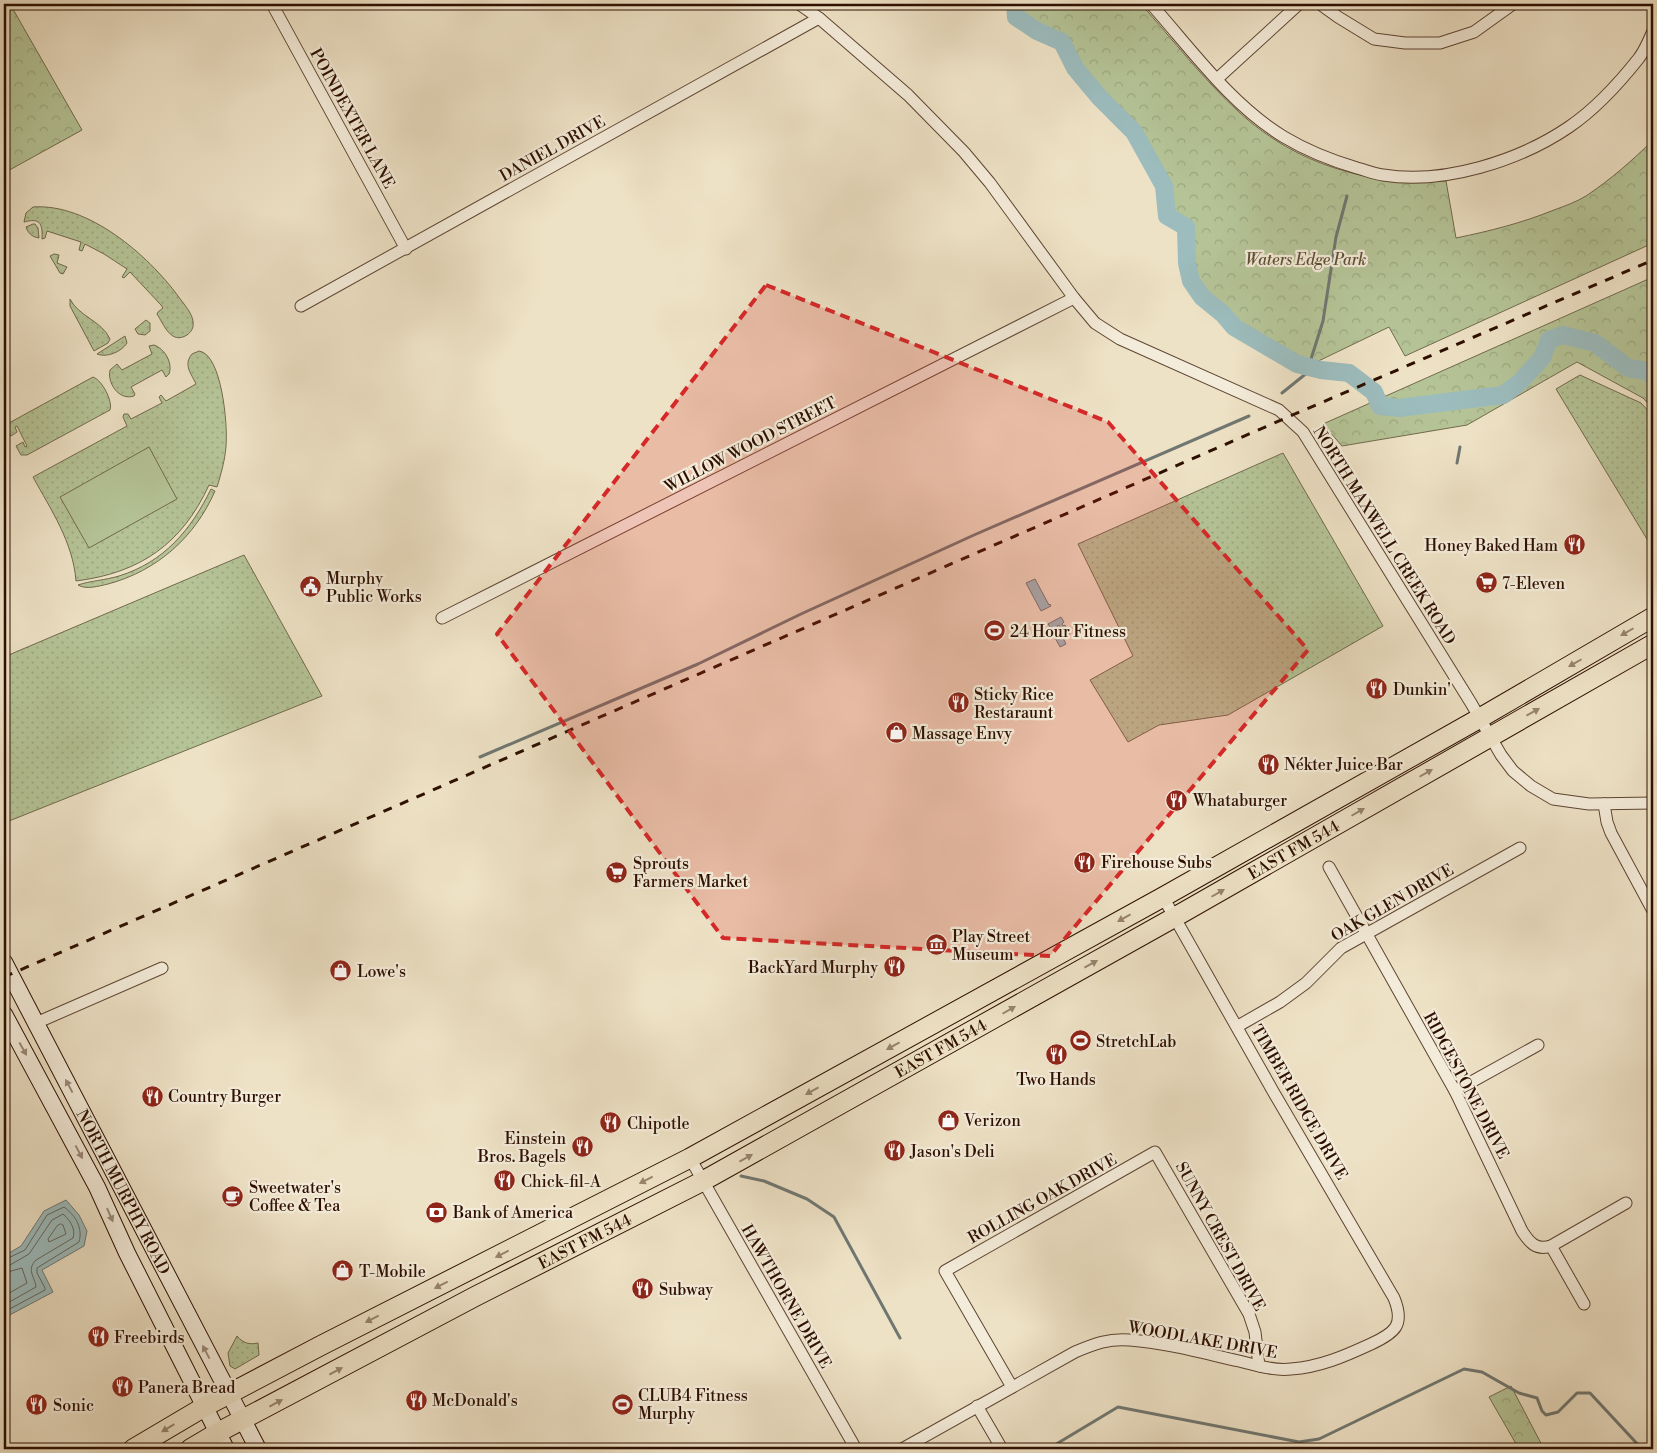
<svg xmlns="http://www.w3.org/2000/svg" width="1657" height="1453" font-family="'Libre Bodoni',serif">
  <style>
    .grass { fill: url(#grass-dots); stroke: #716a4c }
    .forest { fill: url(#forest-crowns); stroke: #716a4c }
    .pitch { fill: #b5c497; stroke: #716a4c }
    .water { fill: #9cbcbd; stroke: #707771 }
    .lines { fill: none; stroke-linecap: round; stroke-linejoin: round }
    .shore { stroke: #64665e; stroke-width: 1 }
    .stream { stroke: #707771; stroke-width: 3 }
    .river { stroke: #9cbcbd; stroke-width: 18 }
    .minor-casing { stroke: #5d4432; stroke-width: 13 }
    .secondary-casing { stroke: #2d0f00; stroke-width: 18 }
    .primary-casing { stroke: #2d0f00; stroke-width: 21 }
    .minor { stroke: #f4ecda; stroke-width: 11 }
    .secondary { stroke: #f4ecda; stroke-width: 16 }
    .primary { stroke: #eee2c6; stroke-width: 19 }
    .rail { stroke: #2d0f00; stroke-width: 3; stroke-dasharray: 9 9; stroke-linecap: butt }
    .oneway { fill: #97836d }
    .oneway2 { fill: #9a8978 }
    .marked { fill: #d62828; fill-opacity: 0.2; stroke: #d62828; stroke-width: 4; stroke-dasharray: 10 6; stroke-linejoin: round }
    .labels { text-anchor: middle; stroke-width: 4.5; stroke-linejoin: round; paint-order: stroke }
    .street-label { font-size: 16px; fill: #2d0f00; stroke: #f4ecda }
    .park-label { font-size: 16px; font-style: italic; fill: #5d4e35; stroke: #f4ecda }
    .poi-label { font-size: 16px; fill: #2d0f00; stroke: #f4ecda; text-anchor: start }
  </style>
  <defs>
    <pattern id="grass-dots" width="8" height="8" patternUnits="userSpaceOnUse" patternTransform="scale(1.25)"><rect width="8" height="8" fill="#b5c497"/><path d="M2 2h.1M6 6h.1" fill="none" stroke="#9ca780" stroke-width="1.8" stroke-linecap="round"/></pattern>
    <pattern id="forest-crowns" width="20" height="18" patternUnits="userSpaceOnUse" patternTransform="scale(1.25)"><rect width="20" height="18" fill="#b5c497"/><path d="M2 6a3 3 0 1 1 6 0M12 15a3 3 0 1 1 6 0" fill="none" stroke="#9ca780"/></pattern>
  </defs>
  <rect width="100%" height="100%" fill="#eee2c6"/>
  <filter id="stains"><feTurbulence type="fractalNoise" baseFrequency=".004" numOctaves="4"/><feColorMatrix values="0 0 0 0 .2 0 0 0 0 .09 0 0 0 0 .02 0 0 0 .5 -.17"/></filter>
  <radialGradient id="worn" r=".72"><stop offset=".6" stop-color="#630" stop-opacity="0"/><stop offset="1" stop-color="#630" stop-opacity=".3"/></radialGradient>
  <g class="grass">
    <path d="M 33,207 C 88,203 148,255 178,296 C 183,303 193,314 193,322 C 194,328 191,332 187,335 C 171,345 164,325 157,314 L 158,312 L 163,308 L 161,305 L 130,272 L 124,278 L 122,277 L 127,269 L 104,254 L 85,244 L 82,251 L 79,250 L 81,242 L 47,231 L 45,238 L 42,239 C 43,222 39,218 24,222 L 26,213 Z"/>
    <path d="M 33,224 L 35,224 L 38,228 L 39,238 C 32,237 28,233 26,227 Z"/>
    <path d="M 54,254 L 59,255 L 57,263 L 67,267 L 63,274 L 60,273 L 50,256 Z"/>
    <path d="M 70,299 C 78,316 102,321 110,339 L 108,343 L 94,351 L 70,306 Z"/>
    <path d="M 146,320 L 150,323 L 150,331 L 145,335 L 138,334 L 135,329 Z"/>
    <path d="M 125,336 L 127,343 C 121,352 107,358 97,354 Z"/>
    <path d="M 154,345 C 165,349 173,363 169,374 L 166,377 L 162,370 L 131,387 L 135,394 L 134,396 C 119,401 107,383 110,370 L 117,364 L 122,370 L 152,354 L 149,346 Z"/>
    <path d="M 199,351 C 222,354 228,426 226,446 C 225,460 221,474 217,487 L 209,485 C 182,544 140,573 76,581 C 73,542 51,510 33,477 L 127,426 L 123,417 L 124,414 L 128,414 L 131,419 L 162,403 L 159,397 L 161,395 L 166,401 L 196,384 C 191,373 183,365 192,354 Z"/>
    <path d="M 1580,375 L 1641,403 L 1653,416 L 1653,549 L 1556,389 Z"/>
    <path d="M 93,377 C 102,380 113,401 110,410 L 27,455 L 21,455 L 16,446 L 23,442 L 25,447 L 27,446 L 17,426 L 15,427 L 17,432 L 11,436 L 7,428 L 9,423 Z"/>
    <path d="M 1283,453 L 1383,626 L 1228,715 L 1159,725 L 1128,742 L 1090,680 L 1133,656 L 1078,544 Z"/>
    <path d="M 211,489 L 215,491 C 195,537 157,571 108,584 C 99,586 86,590 78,585 C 89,581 106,580 119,576 C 164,562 191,530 211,489 Z"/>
    <path d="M 244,555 L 322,696 L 4,823 L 4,657 Z"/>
    <path d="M 237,1336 C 243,1343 249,1345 258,1343 L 259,1355 L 235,1369 L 230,1366 L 228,1353 Z"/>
  </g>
  <g class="forest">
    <path d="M 4,4 L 10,4 L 82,130 L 4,173 Z"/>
    <path d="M 1015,4 L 1141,4 C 1173,40 1204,80 1240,113 C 1297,165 1370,186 1446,181 L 1456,238 C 1490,231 1522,223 1554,210 C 1565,206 1576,202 1586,196 C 1610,180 1633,160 1653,140 L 1653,243 L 1405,356 L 1389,327 L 1308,366 L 1297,364 L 1234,327 L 1223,314 L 1202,297 L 1191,281 L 1187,263 L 1186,227 L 1167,216 L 1164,186 L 1134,132 L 1100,98 L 1075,68 L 1062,42 L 1037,31 L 1016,17 Z"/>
    <path d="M 1653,277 L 1653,409 L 1643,398 L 1577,362 L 1467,425 L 1342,446 L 1323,424 Z"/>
    <path d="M 1511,1386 L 1544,1449 L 1519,1449 L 1489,1397 Z"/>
  </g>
  <path class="pitch" d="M 149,447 L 177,499 L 89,548 L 60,497 Z"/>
  <g class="water">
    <path d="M 1035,579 L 1049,605 L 1050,604 L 1051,606 L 1041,611 L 1026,583 Z"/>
    <path d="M 1061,617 L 1064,622 L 1062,624 L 1063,626 L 1065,625 L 1070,634 L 1065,637 L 1059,625 L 1057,626 L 1066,644 L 1060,647 L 1052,632 L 1054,630 L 1052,628 L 1051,629 L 1048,624 Z"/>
    <path d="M 66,1200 L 79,1215 L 87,1231 L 84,1246 L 42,1270 L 53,1292 L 4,1318 L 4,1256 L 21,1246 L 44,1211 Z"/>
  </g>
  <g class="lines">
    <g class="shore">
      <path d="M 61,1224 L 63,1225 L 66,1234 L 49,1242 L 48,1239 L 57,1226 Z"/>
      <path d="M 4,1260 L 25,1250 L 47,1215 L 64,1207 C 76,1216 83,1228 79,1242 L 37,1268 L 37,1273 L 45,1288 L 45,1290 L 4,1312"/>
      <path d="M 4,1266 L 10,1265 L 29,1254 L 52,1220 L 63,1214 C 70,1220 76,1229 73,1238 L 36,1260 C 26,1270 35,1277 36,1287 L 4,1305"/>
      <path d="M 4,1273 L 22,1268 L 27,1283 L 4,1296"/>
    </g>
    <g class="stream">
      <path d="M 1282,393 L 1313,368 L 1311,359 L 1323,321 L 1336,237 L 1347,196"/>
      <path d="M 1457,463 L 1460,447"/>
      <path d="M 480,757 L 698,664 L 801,614 L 974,535 L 1249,416"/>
      <path d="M 741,1176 L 764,1181 L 807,1199 L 834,1217 L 900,1338"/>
      <path d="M 1048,1449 L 1118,1407 L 1299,1442 L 1319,1439 L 1464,1369 L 1482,1372 L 1519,1393 L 1537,1398 L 1542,1411 L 1546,1415 L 1558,1412 L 1577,1393 L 1590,1393 L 1642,1449"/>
    </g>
    <path class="river" d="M 1015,4 L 1016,17 L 1037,31 L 1062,42 L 1075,68 L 1100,98 L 1134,132 L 1164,186 L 1167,216 L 1186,227 L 1187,263 L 1191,281 L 1202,297 L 1223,314 L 1234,327 L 1297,364 L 1321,370 L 1349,373 L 1374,392 L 1380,406 L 1399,408 L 1503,395 L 1519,383 L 1542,358 L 1549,340 L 1563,335 L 1595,343 L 1628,368 L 1647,371 L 1653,377"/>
    <defs>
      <g id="minor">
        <path d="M 272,4 L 406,249"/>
        <path d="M 799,4 L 819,18 L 908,95 L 964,152 L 990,183 L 1074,298 L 1095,323 L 1120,339 L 1279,410 L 1303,432 L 1471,703 L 1501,755 L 1513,771 L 1531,786 L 1553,799 L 1589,804 L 1653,803"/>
        <path d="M 1151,4 C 1192,50 1231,105 1284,137 C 1309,152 1330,160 1357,168 C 1365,170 1374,174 1383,175 C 1443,185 1519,161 1569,127 C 1594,110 1620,82 1639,58 C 1645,50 1649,40 1653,31"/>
        <path d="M 1320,4 L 1338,17 L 1374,39 L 1405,43 L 1440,43 L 1474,32 L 1513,4"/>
        <path d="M 1217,79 L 1299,4"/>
        <path d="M 301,306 L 819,18"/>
        <path d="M 442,618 L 1074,298"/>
        <path d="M 1604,804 L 1607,822 L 1611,833 L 1653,911"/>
        <path d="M 1329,867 L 1455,1091 L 1522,1231 C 1529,1242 1536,1251 1551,1246 L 1626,1203"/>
        <path d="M 36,1023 L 162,968"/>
        <path d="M 1238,1026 L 1280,1002 L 1306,983 L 1341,948 L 1520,848"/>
        <path d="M 1455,1091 L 1538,1045"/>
        <path d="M 690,1158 L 856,1449"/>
        <path d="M 1551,1246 L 1584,1304"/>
        <path d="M 1012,1387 L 945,1271 L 1155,1152 L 1249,1314 L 1255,1332 L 1259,1366"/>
        <path d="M 977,1406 L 1002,1449"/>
        <path d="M 902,1449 L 1075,1352 C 1094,1344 1109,1338 1130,1340 C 1167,1343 1203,1353 1239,1361 C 1255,1365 1274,1371 1291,1369 C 1320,1367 1345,1356 1371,1344 C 1395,1333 1405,1325 1394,1298 L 1274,1093 L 1163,897"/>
      </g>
      <g id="secondary">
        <path id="s1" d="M 4,962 L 258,1449"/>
        <path d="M 4,1014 L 97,1187 L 127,1253 L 226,1449"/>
      </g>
      <g id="primary">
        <path d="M 133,1449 L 204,1407 L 322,1345 L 690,1158 L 1163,897 L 1480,718 L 1653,617"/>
        <path id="s2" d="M 190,1449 L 217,1433 L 476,1296 L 703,1181 L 1175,917 L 1653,644"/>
      </g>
    </defs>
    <use href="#minor" class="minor-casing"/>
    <use href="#secondary" class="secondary-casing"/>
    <use href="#primary" class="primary-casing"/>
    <use href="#minor" class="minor"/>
    <use href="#secondary" class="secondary"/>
    <use href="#primary" class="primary"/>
    <path class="rail" d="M 4,977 L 1288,417 L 1653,260"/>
  </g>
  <defs><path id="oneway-solid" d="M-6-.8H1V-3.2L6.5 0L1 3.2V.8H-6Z" transform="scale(1.25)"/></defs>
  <g class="oneway">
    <use href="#oneway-solid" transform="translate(1627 632) rotate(150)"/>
    <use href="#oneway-solid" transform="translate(1575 663) rotate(150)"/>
    <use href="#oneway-solid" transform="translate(1533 712) rotate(-29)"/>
    <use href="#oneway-solid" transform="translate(1426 773) rotate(-30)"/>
    <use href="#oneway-solid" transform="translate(1358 812) rotate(-30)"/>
    <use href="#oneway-solid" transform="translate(1218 893) rotate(-30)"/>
    <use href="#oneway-solid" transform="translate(1124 918) rotate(151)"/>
    <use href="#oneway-solid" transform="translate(1091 964) rotate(-29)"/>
    <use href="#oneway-solid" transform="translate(1009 1010) rotate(-30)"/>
    <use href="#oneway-solid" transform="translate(893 1046) rotate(151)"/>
    <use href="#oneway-solid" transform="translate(812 1091) rotate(151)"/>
    <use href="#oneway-solid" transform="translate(746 1158) rotate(-29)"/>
    <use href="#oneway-solid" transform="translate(646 1180) rotate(153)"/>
    <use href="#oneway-solid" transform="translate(502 1254) rotate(153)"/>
    <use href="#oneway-solid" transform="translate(441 1285) rotate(153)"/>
    <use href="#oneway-solid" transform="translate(372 1319) rotate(153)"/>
    <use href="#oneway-solid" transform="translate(336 1371) rotate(-28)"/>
    <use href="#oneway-solid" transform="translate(276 1403) rotate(-28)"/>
    <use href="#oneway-solid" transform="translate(168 1428) rotate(149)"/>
  </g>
  <g class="oneway2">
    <use href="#oneway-solid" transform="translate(23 1049) rotate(61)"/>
    <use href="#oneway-solid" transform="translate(69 1086) rotate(-118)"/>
    <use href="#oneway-solid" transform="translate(79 1152) rotate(62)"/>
    <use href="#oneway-solid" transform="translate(110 1215) rotate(66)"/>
    <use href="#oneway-solid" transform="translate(206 1352) rotate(-118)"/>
  </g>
  <path class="marked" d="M 766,285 L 1108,422 L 1308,650 L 1050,956 L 723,938 L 497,634 Z"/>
  <defs>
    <symbol id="restaurant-disc" viewBox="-11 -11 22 22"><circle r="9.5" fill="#8f2418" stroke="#f4ecda"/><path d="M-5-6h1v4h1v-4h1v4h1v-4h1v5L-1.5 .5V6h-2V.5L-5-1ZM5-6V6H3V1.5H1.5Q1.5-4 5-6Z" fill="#fff"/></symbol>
    <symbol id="supermarket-disc" viewBox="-11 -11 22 22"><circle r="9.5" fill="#8f2418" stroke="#f4ecda"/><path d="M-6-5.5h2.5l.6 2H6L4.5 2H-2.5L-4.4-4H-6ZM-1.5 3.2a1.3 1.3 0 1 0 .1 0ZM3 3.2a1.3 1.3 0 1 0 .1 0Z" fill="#fff"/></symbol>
    <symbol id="civic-disc" viewBox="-11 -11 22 22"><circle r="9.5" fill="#8f2418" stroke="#f4ecda"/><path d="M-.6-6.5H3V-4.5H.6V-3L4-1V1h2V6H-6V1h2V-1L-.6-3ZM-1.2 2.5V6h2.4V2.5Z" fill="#fff"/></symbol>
    <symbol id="stadium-disc" viewBox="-11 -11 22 22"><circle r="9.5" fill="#8f2418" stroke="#f4ecda"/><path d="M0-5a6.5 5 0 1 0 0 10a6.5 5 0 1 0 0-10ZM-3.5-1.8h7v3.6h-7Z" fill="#fff"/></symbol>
    <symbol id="shop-disc" viewBox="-11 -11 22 22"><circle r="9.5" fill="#8f2418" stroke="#f4ecda"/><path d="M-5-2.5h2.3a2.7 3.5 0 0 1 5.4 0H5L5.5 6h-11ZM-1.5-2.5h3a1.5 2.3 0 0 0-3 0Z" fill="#fff"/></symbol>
    <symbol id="museum-disc" viewBox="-11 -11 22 22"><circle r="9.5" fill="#8f2418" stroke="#f4ecda"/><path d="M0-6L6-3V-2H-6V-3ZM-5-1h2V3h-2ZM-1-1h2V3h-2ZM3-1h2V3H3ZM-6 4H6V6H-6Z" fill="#fff"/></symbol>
    <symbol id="cafe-disc" viewBox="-11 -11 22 22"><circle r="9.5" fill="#8f2418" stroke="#f4ecda"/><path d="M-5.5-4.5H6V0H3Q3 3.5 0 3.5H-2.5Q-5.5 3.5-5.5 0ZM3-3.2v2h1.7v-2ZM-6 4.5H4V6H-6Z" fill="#fff"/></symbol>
    <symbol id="bank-disc" viewBox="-11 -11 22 22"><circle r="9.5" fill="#8f2418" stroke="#f4ecda"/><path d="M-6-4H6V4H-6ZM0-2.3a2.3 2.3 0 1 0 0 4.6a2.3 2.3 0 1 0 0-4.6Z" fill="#fff"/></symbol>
  </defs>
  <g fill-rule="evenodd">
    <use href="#restaurant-disc" x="1562" y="532" width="25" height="25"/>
    <use href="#supermarket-disc" x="1474" y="570" width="25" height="25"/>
    <use href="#civic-disc" x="298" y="574" width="25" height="25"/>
    <use href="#stadium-disc" x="982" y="618" width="25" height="25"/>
    <use href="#restaurant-disc" x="1364" y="676" width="25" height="25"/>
    <use href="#restaurant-disc" x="946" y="690" width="25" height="25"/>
    <use href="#shop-disc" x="884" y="720" width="25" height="25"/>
    <use href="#restaurant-disc" x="1256" y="752" width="25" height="25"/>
    <use href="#restaurant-disc" x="1164" y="788" width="25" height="25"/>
    <use href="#restaurant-disc" x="1072" y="850" width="25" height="25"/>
    <use href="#supermarket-disc" x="604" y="860" width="25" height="25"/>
    <use href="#museum-disc" x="924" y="932" width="25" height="25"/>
    <use href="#restaurant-disc" x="882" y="954" width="25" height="25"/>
    <use href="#shop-disc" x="328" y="958" width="25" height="25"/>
    <use href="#stadium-disc" x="1068" y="1028" width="25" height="25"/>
    <use href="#restaurant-disc" x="1044" y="1042" width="25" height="25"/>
    <use href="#restaurant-disc" x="140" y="1084" width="25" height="25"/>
    <use href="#shop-disc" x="936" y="1108" width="25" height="25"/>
    <use href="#restaurant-disc" x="598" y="1110" width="25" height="25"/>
    <use href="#restaurant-disc" x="570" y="1134" width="25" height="25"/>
    <use href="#restaurant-disc" x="882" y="1138" width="25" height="25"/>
    <use href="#restaurant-disc" x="492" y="1168" width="25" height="25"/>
    <use href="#cafe-disc" x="220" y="1184" width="25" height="25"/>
    <use href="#bank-disc" x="424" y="1200" width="25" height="25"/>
    <use href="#shop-disc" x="330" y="1258" width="25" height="25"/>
    <use href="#restaurant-disc" x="630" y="1276" width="25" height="25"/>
    <use href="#restaurant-disc" x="86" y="1324" width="25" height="25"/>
    <use href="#restaurant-disc" x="110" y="1374" width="25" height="25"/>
    <use href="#restaurant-disc" x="404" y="1388" width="25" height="25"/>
    <use href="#stadium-disc" x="610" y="1392" width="25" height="25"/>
    <use href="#restaurant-disc" x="24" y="1392" width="25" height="25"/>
  </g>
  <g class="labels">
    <g class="street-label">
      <text transform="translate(353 118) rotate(61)" y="6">POINDEXTER LANE</text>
      <text transform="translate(552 148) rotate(-29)" y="6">DANIEL DRIVE</text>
      <text transform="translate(750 444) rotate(-27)" y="6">WILLOW WOOD STREET</text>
      <text transform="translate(1385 535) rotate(58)" y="6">NORTH MAXWELL CREEK ROAD</text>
      <text dy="6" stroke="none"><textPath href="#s2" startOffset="1256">EAST FM 544</textPath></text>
      <text transform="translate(1392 902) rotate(-30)" y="6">OAK GLEN DRIVE</text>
      <text dy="6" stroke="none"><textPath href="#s2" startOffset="851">EAST FM 544</textPath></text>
      <text transform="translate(1467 1085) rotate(62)" y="6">RIDGESTONE DRIVE</text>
      <text transform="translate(1300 1102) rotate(60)" y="6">TIMBER RIDGE DRIVE</text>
      <text dy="6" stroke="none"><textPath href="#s1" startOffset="259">NORTH MURPHY ROAD</textPath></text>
      <text transform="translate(1042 1198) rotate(-29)" y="6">ROLLING OAK DRIVE</text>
      <text transform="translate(1221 1236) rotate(61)" y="6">SUNNY CREST DRIVE</text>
      <text dy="6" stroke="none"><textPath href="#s2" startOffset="446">EAST FM 544</textPath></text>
      <text transform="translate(787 1296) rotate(60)" y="6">HAWTHORNE DRIVE</text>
      <text transform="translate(1203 1339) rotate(10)" y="6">WOODLAKE DRIVE</text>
    </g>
    <g class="park-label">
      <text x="1306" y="265">Waters Edge Park</text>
    </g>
    <g class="poi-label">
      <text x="1558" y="551" text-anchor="end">Honey Baked Ham</text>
      <text x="326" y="584">Murphy<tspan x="326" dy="18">Public Works</tspan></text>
      <text x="1502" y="589">7-Eleven</text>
      <text x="1010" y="637">24 Hour Fitness</text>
      <text x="1393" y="695">Dunkin'</text>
      <text x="974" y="700">Sticky Rice<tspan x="974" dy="18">Restaraunt</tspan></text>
      <text x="912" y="739">Massage Envy</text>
      <text x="1284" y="770">Nékter Juice Bar</text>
      <text x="1193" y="806">Whataburger</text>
      <text x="1101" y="868">Firehouse Subs</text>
      <text x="633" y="869">Sprouts<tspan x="633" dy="18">Farmers Market</tspan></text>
      <text x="952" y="942">Play Street<tspan x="952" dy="18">Museum</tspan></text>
      <text x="878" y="973" text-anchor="end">BackYard Murphy</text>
      <text x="357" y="977">Lowe's</text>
      <text x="1096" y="1047">StretchLab</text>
      <text x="1056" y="1085" text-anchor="middle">Two Hands</text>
      <text x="168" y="1102">Country Burger</text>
      <text x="964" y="1126">Verizon</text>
      <text x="627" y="1129">Chipotle</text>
      <text x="566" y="1144" text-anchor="end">Einstein<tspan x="566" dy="18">Bros. Bagels</tspan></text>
      <text x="910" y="1157">Jason's Deli</text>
      <text x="521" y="1187">Chick-fil-A</text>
      <text x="249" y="1193">Sweetwater's<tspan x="249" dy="18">Coffee &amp; Tea</tspan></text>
      <text x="453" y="1218">Bank of America</text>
      <text x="359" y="1277">T-Mobile</text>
      <text x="659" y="1295">Subway</text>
      <text x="114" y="1343">Freebirds</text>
      <text x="138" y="1393">Panera Bread</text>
      <text x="638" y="1401">CLUB4 Fitness<tspan x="638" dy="18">Murphy</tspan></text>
      <text x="432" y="1406">McDonald's</text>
      <text x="53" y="1411">Sonic</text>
    </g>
  </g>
  <rect width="1657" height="1453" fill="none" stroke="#eee2c6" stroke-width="20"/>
  <rect x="5" y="5" width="1647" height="1443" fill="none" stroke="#2d0f00" stroke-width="2.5"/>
  <rect x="10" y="10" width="1637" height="1433" fill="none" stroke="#2d0f00"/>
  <rect width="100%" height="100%" filter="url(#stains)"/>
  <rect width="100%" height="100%" fill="url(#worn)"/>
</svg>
